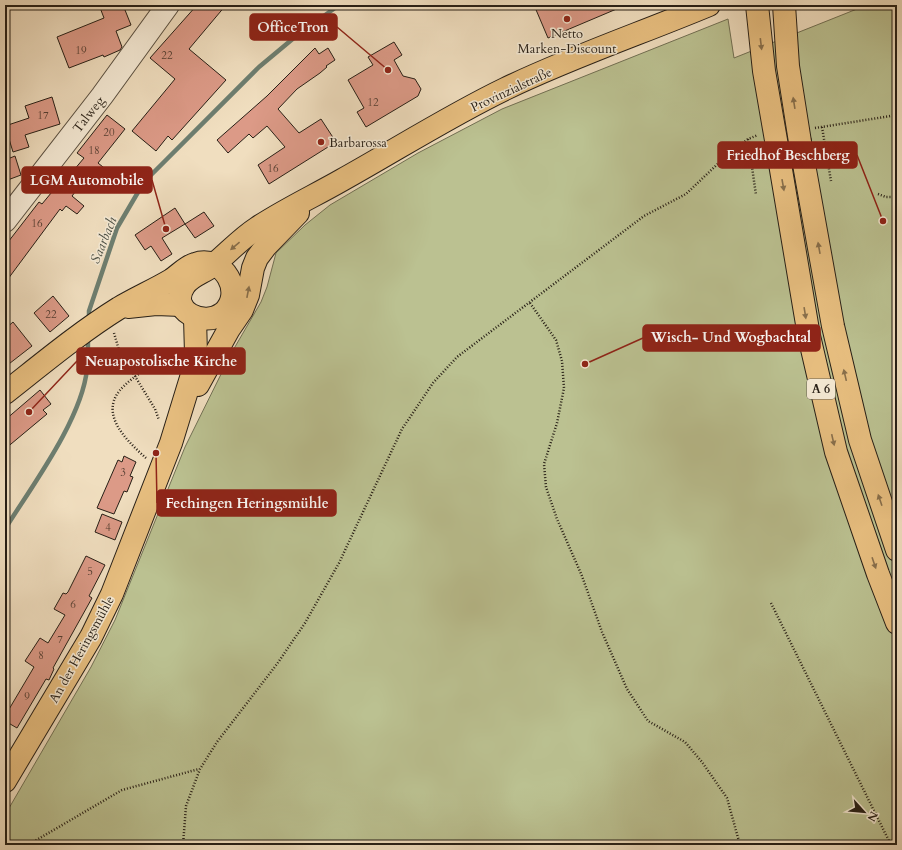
<svg xmlns="http://www.w3.org/2000/svg" width="902" height="850" font-family="Cardo,serif">
  <style>
    .green { fill: #bbc191; stroke: #717054 }
    .lines { fill: none; stroke-linecap: round; stroke-linejoin: round }
    .stream { stroke: #6d7e70; stroke-width: 4.5 }
    .building { fill: #dc9a87; stroke: #271f16 }
    .minor-casing { stroke: #594f40; stroke-width: 24 }
    .major-casing { stroke: #271f16; stroke-width: 24 }
    .highway-casing { stroke: #271f16; stroke-width: 24 }
    .path { stroke: #271f16; stroke-width: 2.5; stroke-dasharray: 1 2; stroke-linecap: butt }
    .minor { stroke: #f5ead5; stroke-width: 22 }
    .major { stroke: #e8bf80; stroke-width: 22 }
    .highway { stroke: #e8bf80; stroke-width: 22 }
    .highway-bridge-casing { stroke: #271f16; stroke-width: 24; stroke-linecap: butt }
    .highway-bridge { stroke: #e8bf80; stroke-width: 22 }
    .oneway { fill: #886f4b }
    .poi-dot { fill: #8f2418; stroke: #f5ead5; stroke-width: 1.5 }
    .labels { text-anchor: middle; stroke-width: 3; stroke-linejoin: round; paint-order: stroke }
    .number-label { font-size: 11px; fill: #543e32 }
    .shield { fill: #f5ead5; stroke: #655c4f; stroke-width: 1 }
    .shield-label { font-size: 12px; font-weight: bold; fill: #271f16 }
    .poi-label { font-size: 13px; fill: #271f16; stroke: #f5ead5 }
    .street-label { font-size: 13px; fill: #271f16; stroke: #f5ead5 }
    .water-label { font-size: 14px; font-style: italic; fill: #4a4e43; stroke: #f5ead5 }
    .leader { fill: none; stroke: #8f2418; stroke-width: 1.5 }
    .callout-dot { fill: #8f2418; stroke: #f5ead5; stroke-width: 1.5 }
    .callout { fill: #8f2418; stroke: #8f2418; stroke-width: 1.5 }
    .callout-label { font-size: 14px; text-anchor: middle; font-weight: bold; fill: #fff }
  </style>
  <rect width="100%" height="100%" fill="#f0debf"/>
  <filter id="stains"><feTurbulence type="fractalNoise" baseFrequency=".005" numOctaves="4"/><feColorMatrix values="0 0 0 0 .2 0 0 0 0 .09 0 0 0 0 .02 0 0 0 .5 -.17"/></filter>
  <radialGradient id="worn" r=".72"><stop offset=".6" stop-color="#630" stop-opacity="0"/><stop offset="1" stop-color="#630" stop-opacity=".3"/></radialGradient>
  <path class="green" d="M 867,5 L 897,5 L 897,845 L 5,845 L 5,815 L 91,667 L 115,620 L 185,447 L 232,352 L 261,302 L 267,287 L 276,253 L 305,225 L 330,205 L 418,153 L 502,109 L 728,19 L 734,58 Z"/>
  <g class="lines">
    <g class="stream">
      <path d="M 89,321 L 89,311 L 117,228 L 144,182 L 259,67 L 295,37 L 339,5"/>
      <path d="M 5,529 C 32,486 82,419 87,369 C 88,359 88,348 88,338"/>
    </g>
  </g>
  <g class="building">
    <path d="M 99,5 L 123,5 L 131,25 L 116,31 L 122,47 L 120,50 L 104,57 L 103,55 L 69,68 L 57,37 L 104,18 Z"/>
    <path d="M 197,5 L 226,5 L 189,49 L 226,80 L 172,140 L 168,136 L 156,151 L 132,131 L 175,79 L 150,58 Z"/>
    <path d="M 534,5 L 626,5 L 548,38 Z"/>
    <path d="M 394,42 L 402,55 L 394,60 L 403,76 L 415,79 L 421,89 L 418,96 L 366,127 L 357,112 L 364,108 L 348,80 L 373,65 L 368,57 Z"/>
    <path d="M 315,48 L 319,54 L 328,48 L 335,60 L 326,66 L 327,67 L 320,73 L 297,89 L 278,109 L 299,133 L 321,119 L 336,142 L 269,184 L 258,165 L 285,147 L 267,126 L 253,138 L 249,134 L 228,153 L 217,140 L 267,96 Z"/>
    <path d="M 52,97 L 60,124 L 25,135 L 29,147 L 13,152 L 5,126 L 29,118 L 25,106 Z"/>
    <path d="M 107,115 L 125,129 L 98,163 L 113,175 L 104,186 L 89,174 L 72,196 L 84,206 L 77,214 L 66,206 L 62,211 L 60,209 L 5,283 L 5,246 L 39,202 L 42,204 L 61,181 L 63,183 L 84,158 L 77,153 Z"/>
    <path d="M 15,156 L 21,175 L 5,181 L 5,160 Z"/>
    <path d="M 175,208 L 185,224 L 162,238 L 172,254 L 161,261 L 151,246 L 145,250 L 135,235 Z"/>
    <path d="M 204,212 L 214,226 L 195,238 L 185,224 Z"/>
    <path d="M 53,296 L 69,316 L 50,332 L 34,313 Z"/>
    <path d="M 13,322 L 32,346 L 5,367 L 5,329 Z"/>
    <path d="M 40,390 L 51,404 L 43,410 L 47,414 L 5,449 L 5,420 Z"/>
    <path d="M 124,456 L 136,462 L 130,476 L 133,477 L 127,492 L 124,491 L 114,514 L 97,508 L 118,460 L 122,462 Z"/>
    <path d="M 102,514 L 122,522 L 115,540 L 95,532 Z"/>
    <path d="M 86,556 L 105,565 L 89,596 L 92,598 L 53,668 L 54,669 L 49,680 L 46,679 L 17,728 L 5,721 L 5,716 L 34,667 L 25,661 L 40,638 L 48,643 L 65,615 L 54,609 L 63,593 L 66,594 L 68,592 Z"/>
  </g>
  <g class="lines">
    <defs>
      <path id="minor" d="M 5,221 L 102,96 L 168,5"/>
      <g id="major">
        <path d="M 128,307 L 156,304 L 181,305"/>
        <path d="M 198,385 L 229,329 L 242,310 L 248,295 L 253,268 L 257,258 L 266,246 L 298,213"/>
        <path d="M 5,393 C 42,364 79,333 119,308 C 136,298 154,290 171,280 C 179,275 185,267 195,264 C 223,254 246,293 223,313 C 204,328 168,311 184,286 C 190,276 203,273 212,266 C 227,254 240,239 257,228 C 284,210 314,196 342,180 C 396,150 449,116 505,89 C 571,57 642,33 709,5"/>
        <path d="M 5,781 L 91,637 L 112,594 L 171,443 L 194,368 L 196,354 L 195,318"/>
      </g>
      <g id="highway">
        <path d="M 800,142 L 833,326 L 860,440 L 897,550"/>
        <path d="M 777,146 L 809,336 L 836,452 L 878,574 L 897,623"/>
      </g>
    </defs>
    <use href="#minor" class="minor-casing"/>
    <use href="#major" class="major-casing"/>
    <use href="#highway" class="highway-casing"/>
    <g class="path">
      <path d="M 822,127 L 831,181"/>
      <path d="M 815,128 L 897,115"/>
      <path d="M 748,139 L 756,195"/>
      <path d="M 878,194 L 886,197 L 897,197"/>
      <path d="M 893,286 L 897,286"/>
      <path d="M 530,303 L 556,340 L 562,361 L 564,388 L 557,423 L 544,464 L 546,487 L 557,519 L 582,576 L 602,632 L 627,689 L 648,721 L 685,742 L 702,762 L 727,798 L 740,845"/>
      <path d="M 114,333 L 119,350 L 155,409 L 159,420"/>
      <path d="M 146,458 C 126,440 96,412 124,386 C 134,376 148,368 160,360"/>
      <path d="M 771,603 L 891,845"/>
      <path d="M 28,845 L 122,790 L 199,769"/>
      <path d="M 183,845 L 186,806 L 200,769 L 217,742 L 277,664 L 305,623 L 339,563 L 402,429 L 433,383 L 457,357 L 644,216 L 686,194 L 725,157 L 748,139 L 758,135"/>
    </g>
    <use href="#minor" class="minor"/>
    <use href="#major" class="major"/>
    <use href="#highway" class="highway"/>
    <defs>
      <g id="highway-bridge">
        <path d="M 757,5 L 764,71 L 777,146"/>
        <path d="M 784,5 L 788,66 L 800,142"/>
      </g>
    </defs>
    <use href="#highway-bridge" class="highway-bridge-casing"/>
    <use href="#highway-bridge" class="highway-bridge"/>
  </g>
  <defs><path id="oneway-solid" d="M-6-.8H1V-3.2L6.5 0L1 3.2V.8H-6Z"/></defs>
  <g class="oneway">
    <use href="#oneway-solid" transform="translate(761 44) rotate(83)"/>
    <use href="#oneway-solid" transform="translate(794 103) rotate(-99)"/>
    <use href="#oneway-solid" transform="translate(783 185) rotate(80)"/>
    <use href="#oneway-solid" transform="translate(235 246) rotate(140)"/>
    <use href="#oneway-solid" transform="translate(819 248) rotate(-100)"/>
    <use href="#oneway-solid" transform="translate(248 292) rotate(-79)"/>
    <use href="#oneway-solid" transform="translate(805 313) rotate(81)"/>
    <use href="#oneway-solid" transform="translate(845 375) rotate(-103)"/>
    <use href="#oneway-solid" transform="translate(833 440) rotate(77)"/>
    <use href="#oneway-solid" transform="translate(880 500) rotate(-109)"/>
    <use href="#oneway-solid" transform="translate(874 563) rotate(71)"/>
  </g>
  <g class="poi-dot">
    <circle cx="567" cy="19" r="4"/>
    <circle cx="321" cy="142" r="4"/>
  </g>
  <g class="labels">
    <g class="number-label">
      <text x="81" y="54">19</text>
      <text x="167" y="59">22</text>
      <text x="373" y="106">12</text>
      <text x="43" y="119">17</text>
      <text x="109" y="136">20</text>
      <text x="94" y="154">18</text>
      <text x="273" y="172">16</text>
      <text x="37" y="227">16</text>
      <text x="51" y="318">22</text>
      <text x="123" y="476">3</text>
      <text x="108" y="531">4</text>
      <text x="90" y="575">5</text>
      <text x="73" y="608">6</text>
      <text x="60" y="643">7</text>
      <text x="41" y="659">8</text>
      <text x="27" y="700">9</text>
    </g>
    <rect class="shield" x="807" y="379" width="28" height="20" rx="3"/>
    <g class="shield-label">
      <text x="821" y="393">A 6</text>
    </g>
    <g class="poi-label">
      <text x="567" y="38">Netto<tspan x="567" dy="15">Marken-Discount</tspan></text>
      <text x="329" y="147" text-anchor="start">Barbarossa</text>
    </g>
    <g class="street-label">
      <text transform="translate(511 89) rotate(-25)" y="5">Provinzialstraße</text>
      <text transform="translate(88 114) rotate(-52)" y="5">Talweg</text>
      <text transform="translate(81 649) rotate(-61)" y="5">An der Heringsmühle</text>
    </g>
    <g class="water-label">
      <text transform="translate(103 240) rotate(-68)" y="5">Saarbach</text>
    </g>
  </g>
  <path class="leader" d="M388 70L337 27M883 221L857 155M166 229L152 180M585 364L643 338M29 412L77 361M156 453L157 503"/>
  <g class="callout-dot">
    <circle cx="388" cy="70" r="4"/>
    <circle cx="883" cy="221" r="4"/>
    <circle cx="166" cy="229" r="4"/>
    <circle cx="585" cy="364" r="4"/>
    <circle cx="29" cy="412" r="4"/>
    <circle cx="156" cy="453" r="4"/>
  </g>
  <g class="callout">
    <rect x="250" y="14" width="87" height="26" rx="4"/>
    <rect x="718" y="142" width="139" height="26" rx="4"/>
    <rect x="22" y="167" width="130" height="26" rx="4"/>
    <rect x="643" y="325" width="177" height="26" rx="4"/>
    <rect x="77" y="348" width="168" height="26" rx="4"/>
    <rect x="157" y="490" width="179" height="26" rx="4"/>
  </g>
  <g class="callout-label">
    <text x="293" y="32">OfficeTron</text>
    <text x="788" y="160">Friedhof Beschberg</text>
    <text x="87" y="185">LGM Automobile</text>
    <text x="731" y="342">Wisch- Und Wogbachtal</text>
    <text x="161" y="366">Neuapostolische Kirche</text>
    <text x="247" y="508">Fechingen Heringsmühle</text>
  </g>
  <rect width="902" height="850" fill="none" stroke="#f0debf" stroke-width="20"/>
  <rect x="6" y="6" width="890" height="838" fill="none" stroke="#271f16" stroke-width="2"/>
  <rect x="10" y="10" width="882" height="830" fill="none" stroke="#271f16"/>
  <g transform="translate(864 812) rotate(117)" stroke="#f5ead5" stroke-width="3" paint-order="stroke">
  <path d="M0-3L7 15L0 10L-7 15Z" fill="#271f16"/>
  <text y="-6" font-size="11" font-weight="bold" text-anchor="middle" fill="#271f16">N</text>
  </g>
  <rect width="100%" height="100%" filter="url(#stains)"/>
  <rect width="100%" height="100%" fill="url(#worn)"/>
</svg>
